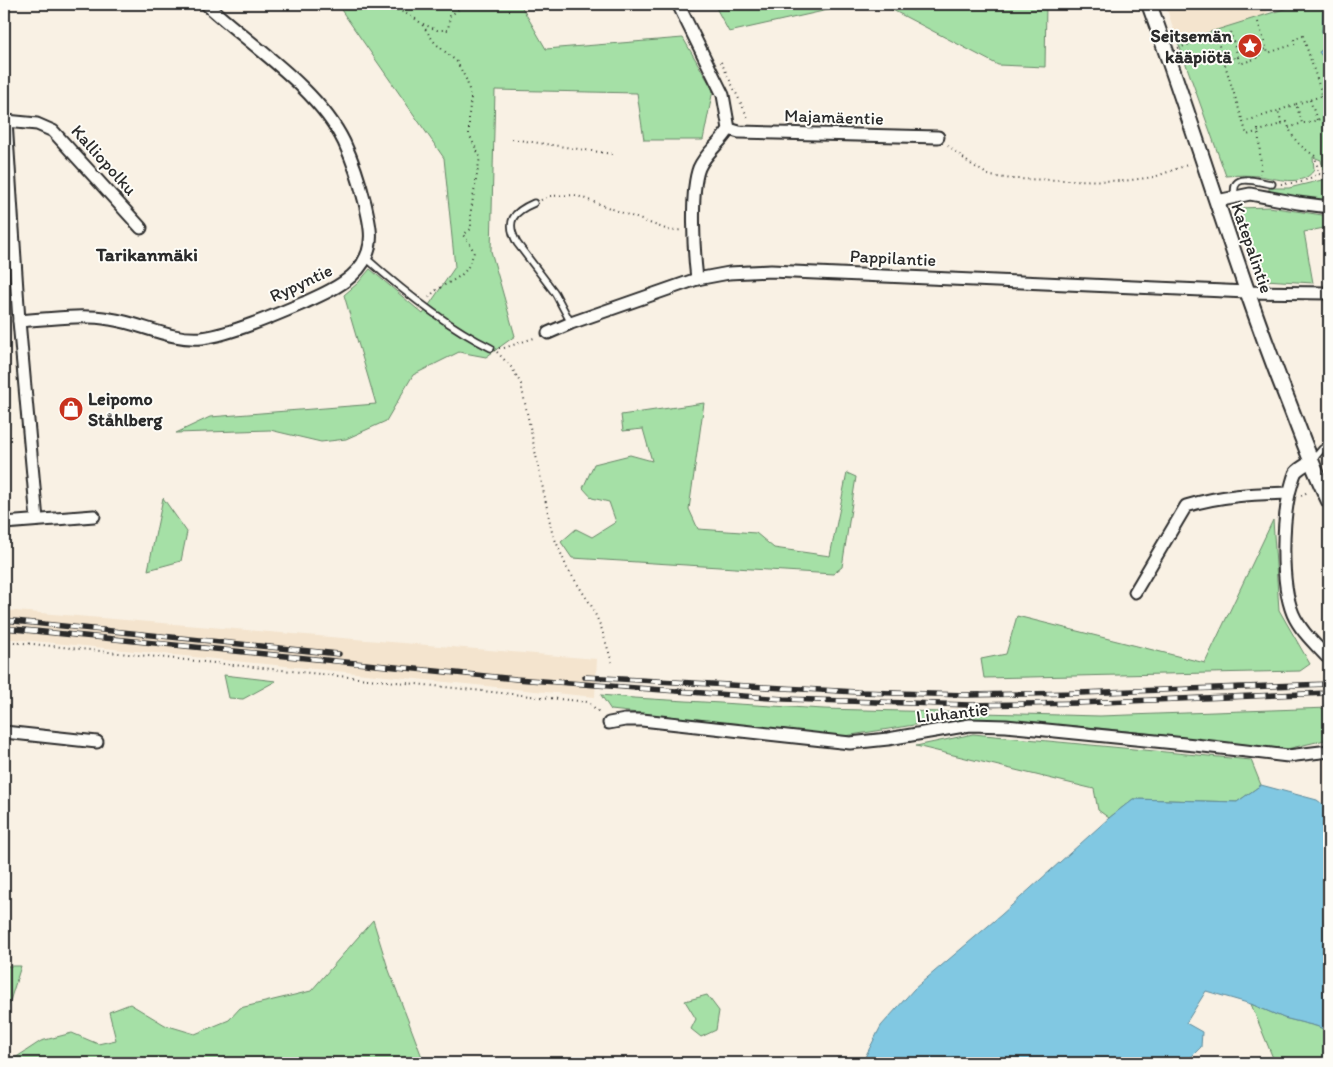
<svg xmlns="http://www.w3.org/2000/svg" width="1333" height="1067" font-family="Itim,sans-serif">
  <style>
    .built { fill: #f4e4ce }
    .green { fill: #a5e0a6; stroke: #688668 }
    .water { fill: #81c8e2; stroke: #5f8999 }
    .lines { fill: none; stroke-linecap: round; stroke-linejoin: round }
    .service-casing { stroke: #2b2b2b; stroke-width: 9 }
    .minor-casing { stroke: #2b2b2b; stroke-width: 15 }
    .tertiary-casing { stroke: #2b2b2b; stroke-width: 18 }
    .path { stroke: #2b2b2b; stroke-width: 2; stroke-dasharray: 1 4; stroke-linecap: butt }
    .service { stroke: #fdfcf7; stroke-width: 5.5 }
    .minor { stroke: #fdfcf7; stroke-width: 11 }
    .tertiary { stroke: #fdfcf7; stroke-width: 14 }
    .rail-casing { stroke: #2b2b2b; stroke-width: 5.5 }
    .rail { stroke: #fdfcf7; stroke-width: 4; stroke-dasharray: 11; stroke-linecap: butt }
    .labels { text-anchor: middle; stroke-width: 4; stroke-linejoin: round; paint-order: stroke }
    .poi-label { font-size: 18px; font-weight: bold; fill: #2b2b2b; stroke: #fdfcf7; text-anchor: end }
    .street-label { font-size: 18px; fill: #2b2b2b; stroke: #fdfcf7 }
    .neighbourhood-label { font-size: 19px; font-weight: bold; fill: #2b2b2b; stroke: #fdfcf7 }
  </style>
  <rect width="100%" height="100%" fill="#f9f1e4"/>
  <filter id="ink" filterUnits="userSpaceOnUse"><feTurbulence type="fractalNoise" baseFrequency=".02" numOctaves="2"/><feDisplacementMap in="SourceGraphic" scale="10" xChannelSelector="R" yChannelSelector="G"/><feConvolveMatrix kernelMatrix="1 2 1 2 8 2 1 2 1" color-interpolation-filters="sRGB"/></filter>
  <g filter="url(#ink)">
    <g class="built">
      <path d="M 1165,4 L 1265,4 L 1268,14 L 1178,42 Z"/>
      <path d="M 4,610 L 597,659 L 595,697 L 4,638 Z"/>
    </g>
    <g class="green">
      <path d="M 337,4 L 520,4 L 546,49 L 683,38 L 713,90 L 703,140 L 644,140 L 637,93 L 495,90 L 491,251 L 515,336 L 486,357 L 459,352 L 413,375 L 386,421 L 346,439 L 321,442 L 270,430 L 176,433 L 210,417 L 376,404 L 344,295 L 358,283 L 370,269 L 423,314 L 455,267 L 444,158 Z"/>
      <path d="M 714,4 L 855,4 L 729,32 Z"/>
      <path d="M 881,4 L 1046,4 L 1045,67 L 998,65 Z"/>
      <path d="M 1300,4 L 1325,4 L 1323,13 L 1322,33 L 1328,38 L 1327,47 L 1319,52 L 1323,57 L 1329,58 L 1329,173 L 1323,169 L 1321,160 L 1313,157 L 1314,170 C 1302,188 1276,178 1258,176 C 1248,175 1237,175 1226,176 L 1178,42 Z"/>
      <path d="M 1326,179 L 1329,180 L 1329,201 L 1269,194 L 1269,188 L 1289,188 Z"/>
      <path d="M 1269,207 L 1329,216 L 1329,227 L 1304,232 L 1313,283 L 1265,280 L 1239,208 Z"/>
      <path d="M 704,403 L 689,509 L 698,529 L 756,533 L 774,548 L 830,556 L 847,473 L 856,477 L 842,567 L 833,574 L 572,558 L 561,542 L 576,529 L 592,537 L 616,522 L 609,502 L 592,498 L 583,488 L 594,464 L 630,455 L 652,461 L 643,429 L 623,431 L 621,415 Z"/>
      <path d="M 163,498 L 187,532 L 181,561 L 148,570 Z"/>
      <path d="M 1273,520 L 1279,610 L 1310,664 L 1300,671 L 984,678 L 981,659 L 1006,654 L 1017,616 L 1205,663 Z"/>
      <path d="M 224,675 L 276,681 L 243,699 L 229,698 Z"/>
      <path d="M 601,695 L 634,698 L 824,709 L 1100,716 L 1329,708 L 1329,739 L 1287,749 L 1099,728 L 981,719 L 945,720 L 845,736 L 611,710 Z"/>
      <path d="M 973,734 L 1251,760 L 1261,785 L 1237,802 L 1133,799 L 1109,818 L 1098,810 L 1094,789 L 916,746 Z"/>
      <path d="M 373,920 L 387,965 L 422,1057 L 420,1063 L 4,1063 L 4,1058 L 9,1062 L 41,1041 L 72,1033 L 98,1044 L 116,1040 L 109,1012 L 130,1004 L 165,1025 L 195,1034 L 229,1020 L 240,1008 L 311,991 Z"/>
      <path d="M 4,966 L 21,966 L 4,1020 Z"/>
      <path d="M 707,995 L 719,1011 L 716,1030 L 701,1037 L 691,1029 L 696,1019 L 685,1001 Z"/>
      <path d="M 1251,1004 L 1284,1018 L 1316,1026 L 1329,1031 L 1329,1063 L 1275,1063 Z"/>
    </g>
    <g class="water">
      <path d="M 1326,4 L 1329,4 L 1329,58 L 1323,57 L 1319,52 L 1327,47 L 1328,38 L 1322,33 L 1323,13 Z"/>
      <path d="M 1261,785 L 1317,800 L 1329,809 L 1329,1031 L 1316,1026 L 1284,1018 L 1251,1004 L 1206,991 L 1186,1023 L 1202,1032 L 1201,1047 L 1185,1063 L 862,1063 L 881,1026 L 914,989 L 1001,915 L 1109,818 L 1133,799 L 1237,802 Z"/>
    </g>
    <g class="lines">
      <defs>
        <g id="service">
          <path d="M 1235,196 C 1230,170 1259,183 1272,184"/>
          <path d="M 534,203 C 513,212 505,221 517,243 L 555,293 L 571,323"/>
          <path d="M 366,258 C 404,292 446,326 491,348"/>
          <path d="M 1312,461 L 1322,449 L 1329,445"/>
        </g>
        <g id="minor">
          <path d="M 678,4 L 723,95 L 729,129 C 721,143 706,152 699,168 C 690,191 694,254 697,279"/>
          <path d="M 4,117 L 6,121 L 19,321 L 37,520"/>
          <path d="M 6,121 L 37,124 L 53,131 L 141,228"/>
          <path d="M 729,129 L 739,132 L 938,137"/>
          <path d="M 1217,201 L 1250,194 L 1298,203 L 1329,207"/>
          <path d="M 19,321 C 49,319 81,314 110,319 C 141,323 170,341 202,338 C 232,334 278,314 306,302 C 337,288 375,271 370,229 C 369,220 367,212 365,203 C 360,183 353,161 344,142 C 318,88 249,44 206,4"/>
          <path d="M 548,333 L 571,323 L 697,279 L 729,273 L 771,271 L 1247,292 L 1329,293"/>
          <path d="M 1312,461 C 1307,464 1299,468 1296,472 C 1294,475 1293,480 1292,483 C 1282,515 1280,583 1293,614 C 1300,630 1314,643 1326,656 L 1329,657"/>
          <path d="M 4,523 L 94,516"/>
          <path d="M 1135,592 L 1186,506 C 1221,495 1253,494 1289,493"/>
          <path d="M 609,723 L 625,720 L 642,720 L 850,743 L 888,739 L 970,725 L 1006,726 L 1195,745 L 1288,756 L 1329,751"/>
          <path d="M 4,732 L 97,742"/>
        </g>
        <path id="tertiary" d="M 1149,4 C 1197,134 1235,267 1286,396 C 1300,431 1312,467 1329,501"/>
      </defs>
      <use href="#service" class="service-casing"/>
      <use href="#minor" class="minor-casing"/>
      <use href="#tertiary" class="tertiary-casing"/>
      <g class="path">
        <path d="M 378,4 L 394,8 L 413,17 L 421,23 L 435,43 L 457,62 L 467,81 L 471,98 L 469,114 L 469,134 L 480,157 L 471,210 L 471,229 L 463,235 L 469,242 L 474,252 C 471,261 468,270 460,276 C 449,284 436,287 428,299"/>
        <path d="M 1258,22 L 1268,53 L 1295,44 L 1294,39 L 1303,36 L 1329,116 L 1308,123 L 1302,123"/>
        <path d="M 423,24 L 437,30 L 448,30 L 450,16 L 465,4"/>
        <path d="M 1216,36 L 1247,135 L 1287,122 C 1293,141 1299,145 1315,156 L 1319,174"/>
        <path d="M 1178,48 L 1218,35"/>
        <path d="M 1238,57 L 1240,64 L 1260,57 L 1258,52 L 1267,48"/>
        <path d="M 1224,61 L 1238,57 L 1230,31"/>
        <path d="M 721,62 L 749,120"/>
        <path d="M 1310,100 L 1317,120"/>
        <path d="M 1296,104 L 1322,96"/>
        <path d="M 1243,122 L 1278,111"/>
        <path d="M 1282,123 L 1278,111 L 1296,104 L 1302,123 L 1289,128"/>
        <path d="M 1258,129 L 1261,165 L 1260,174"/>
        <path d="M 512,139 L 612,154"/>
        <path d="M 948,145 L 969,163 L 990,176 L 1012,179 L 1123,181 L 1154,177 L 1190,164"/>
        <path d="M 1319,174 L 1329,177"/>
        <path d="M 1281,184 L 1301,182 L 1319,174"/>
        <path d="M 541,200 L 549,196 L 575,195 L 671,231 L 682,230"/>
        <path d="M 499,348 L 504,348 L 537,337"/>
        <path d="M 497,352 L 512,368 L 521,384 L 552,532 L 567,568 L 591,605 L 601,627 L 612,662"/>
        <path d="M 1301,496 L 1309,491"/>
        <path d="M 4,641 L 588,702 L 601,714"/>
      </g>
      <use href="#service" class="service"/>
      <use href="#minor" class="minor"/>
      <use href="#tertiary" class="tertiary"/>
      <defs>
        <g id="rail">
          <path d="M 4,620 L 339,654"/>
          <path d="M 4,628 L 516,679 L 784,699 L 970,705 L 1078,703 L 1329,693"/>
          <path d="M 585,677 L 857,692 L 968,695 L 1079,693 L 1329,684"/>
        </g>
      </defs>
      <use href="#rail" class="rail-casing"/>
      <use href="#rail" class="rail"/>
    </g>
  </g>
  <defs>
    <symbol id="sight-disc" viewBox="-11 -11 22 22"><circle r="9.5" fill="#c8321e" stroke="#fdfcf7"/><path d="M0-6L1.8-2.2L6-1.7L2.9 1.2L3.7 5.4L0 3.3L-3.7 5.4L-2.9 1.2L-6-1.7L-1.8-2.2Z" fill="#fff"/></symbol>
    <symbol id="shop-disc" viewBox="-11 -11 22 22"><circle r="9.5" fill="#c8321e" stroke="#fdfcf7"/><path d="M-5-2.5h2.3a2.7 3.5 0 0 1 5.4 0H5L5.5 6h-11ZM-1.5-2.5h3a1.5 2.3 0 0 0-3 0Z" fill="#fff"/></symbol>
  </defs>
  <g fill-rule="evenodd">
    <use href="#sight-disc" x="1236" y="32" width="28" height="28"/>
    <use href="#shop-disc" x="57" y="395" width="28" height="28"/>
  </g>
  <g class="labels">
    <g class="poi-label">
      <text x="1232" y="42">Seitsemän<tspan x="1232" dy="21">kääpiötä</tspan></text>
      <text x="88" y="405" text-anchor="start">Leipomo<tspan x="88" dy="21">Ståhlberg</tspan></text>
    </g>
    <g class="street-label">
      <text transform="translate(834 117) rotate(2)" y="6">Majamäentie</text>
      <text transform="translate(104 160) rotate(48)" y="6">Kalliopolku</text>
      <text transform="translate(1252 248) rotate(71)" y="6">Katepalintie</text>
      <text transform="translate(893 258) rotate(3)" y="6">Pappilantie</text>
      <text transform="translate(301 283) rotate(-25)" y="6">Rypyntie</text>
      <text transform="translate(952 713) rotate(-6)" y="6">Liuhantie</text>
    </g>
    <g class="neighbourhood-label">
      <text x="147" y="261">Tarikanmäki</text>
    </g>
  </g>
  <rect width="1333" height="1067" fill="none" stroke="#fdfcf7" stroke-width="20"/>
  <rect x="10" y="10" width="1313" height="1047" fill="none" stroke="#2b2b2b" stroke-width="2" filter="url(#ink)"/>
</svg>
